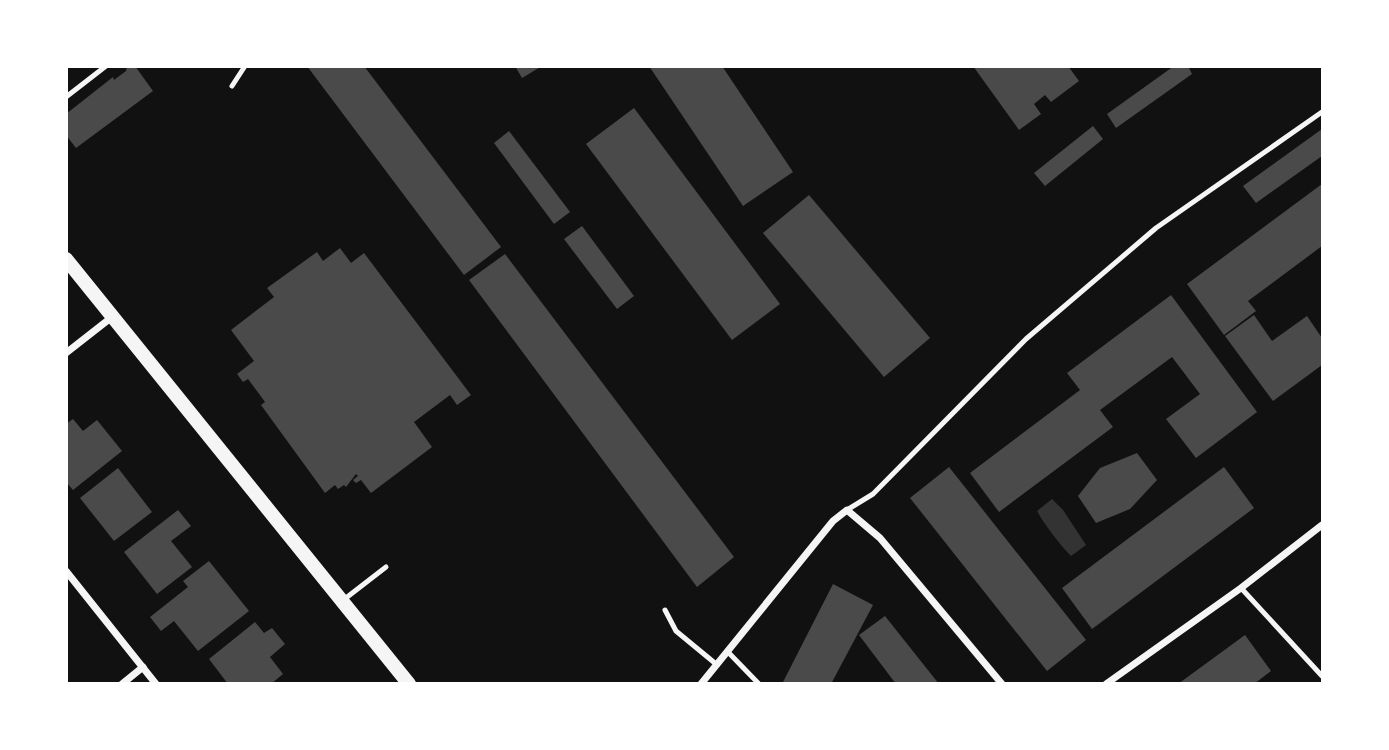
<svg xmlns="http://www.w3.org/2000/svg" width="1389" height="750" font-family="'Exo 2',sans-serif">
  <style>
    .water { fill: #333 }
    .building { fill: #4a4a4a }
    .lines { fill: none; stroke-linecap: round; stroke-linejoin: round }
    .service { stroke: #f5f5f5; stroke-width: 5 }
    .minor { stroke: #f5f5f5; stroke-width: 7 }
    .secondary { stroke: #f5f5f5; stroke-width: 14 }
  </style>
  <rect width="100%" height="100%" fill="#111"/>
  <path class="water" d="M 1052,499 L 1063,510 L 1086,545 L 1071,556 C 1060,545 1044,524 1037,511 Z"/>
  <g class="building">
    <path d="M 127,66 L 135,66 L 153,91 L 76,148 L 66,135 L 66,114 L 113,77 L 114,80 L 126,71 Z"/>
    <path d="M 307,66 L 364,66 L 501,247 L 464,275 Z"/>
    <path d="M 515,66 L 542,66 L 522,78 Z"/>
    <path d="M 649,66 L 722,66 L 793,172 L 743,206 Z"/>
    <path d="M 973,66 L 1068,66 L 1079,81 L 1051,102 L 1045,95 L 1034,104 L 1041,114 L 1019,130 Z"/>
    <path d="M 1174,66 L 1188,66 L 1192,74 L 1116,128 L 1107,114 Z"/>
    <path d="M 634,108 L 780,304 L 732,340 L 586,144 Z"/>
    <path d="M 1093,126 L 1103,139 L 1045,186 L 1034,173 Z"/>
    <path d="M 1322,129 L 1322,156 L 1256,203 L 1243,186 Z"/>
    <path d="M 509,131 L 570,212 L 554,224 L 494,143 Z"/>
    <path d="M 1322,184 L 1322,246 L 1248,301 L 1256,311 L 1224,335 L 1187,284 Z"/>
    <path d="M 809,195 L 930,338 L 884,377 L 763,233 Z"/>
    <path d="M 582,226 L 634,296 L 617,309 L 564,239 Z"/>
    <path d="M 340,248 L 351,263 L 364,253 L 471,395 L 457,405 L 450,395 L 414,422 L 432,447 L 371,493 L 361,480 L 356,483 L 353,480 L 358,476 L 356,474 L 346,487 L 344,485 L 338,489 L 335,485 L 325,493 L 261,405 L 265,402 L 248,379 L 243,382 L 237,374 L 254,361 L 231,330 L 274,297 L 267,288 L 317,252 L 323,261 Z"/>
    <path d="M 505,254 L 734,557 L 697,587 L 469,280 Z"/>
    <path d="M 1171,295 L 1257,412 L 1196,458 L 1166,419 L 1200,394 L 1172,357 L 1100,410 L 1113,427 L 999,512 L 970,473 L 1080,390 L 1067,373 Z"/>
    <path d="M 1254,315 L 1272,341 L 1307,316 L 1322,338 L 1322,365 L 1273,401 L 1225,336 Z"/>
    <path d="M 73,419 L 83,431 L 97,420 L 122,451 L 73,490 L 66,482 L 66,424 Z"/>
    <path d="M 1137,453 L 1157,480 L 1130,509 L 1096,523 L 1078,496 L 1100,468 Z"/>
    <path d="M 949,467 L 1086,640 L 1047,671 L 910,498 Z"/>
    <path d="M 1224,467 L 1254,508 L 1092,629 L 1062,588 Z"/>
    <path d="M 118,468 L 152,512 L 114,541 L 80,498 Z"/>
    <path d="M 178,510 L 191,526 L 171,541 L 192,567 L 157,594 L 124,552 Z"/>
    <path d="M 209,561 L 249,611 L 198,651 L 174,621 L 161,631 L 150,617 L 188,587 L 183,581 Z"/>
    <path d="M 833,584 L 873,605 L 831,684 L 782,684 Z"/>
    <path d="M 885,616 L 939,684 L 896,684 L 859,635 Z"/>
    <path d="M 255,622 L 264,633 L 272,628 L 285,644 L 270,657 L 283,674 L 271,684 L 228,684 L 209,659 Z"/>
    <path d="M 1245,635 L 1271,671 L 1254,684 L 1178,684 Z"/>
  </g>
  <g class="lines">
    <g class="service">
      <path d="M 232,86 L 245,66"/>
      <path d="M 66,97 L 106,66"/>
      <path d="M 847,510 L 873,494 L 1026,339 L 1156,228 L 1322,112"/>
      <path d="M 1241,588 L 1322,676"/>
      <path d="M 342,601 L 386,567"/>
      <path d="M 665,610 L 676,631 L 716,664"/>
      <path d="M 727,651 L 759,684"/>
    </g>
    <g class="minor">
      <path d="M 66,353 L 112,317"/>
      <path d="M 66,571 L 156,684"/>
      <path d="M 122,684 L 143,667"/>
      <path d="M 701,684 L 833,521 L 847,510 L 880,538 L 1002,684"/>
      <path d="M 1106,684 L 1241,588 L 1322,525"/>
    </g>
    <path class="secondary" d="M 66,259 L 409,684"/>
  </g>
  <rect width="1389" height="750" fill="none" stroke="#ffffff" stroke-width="136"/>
</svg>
